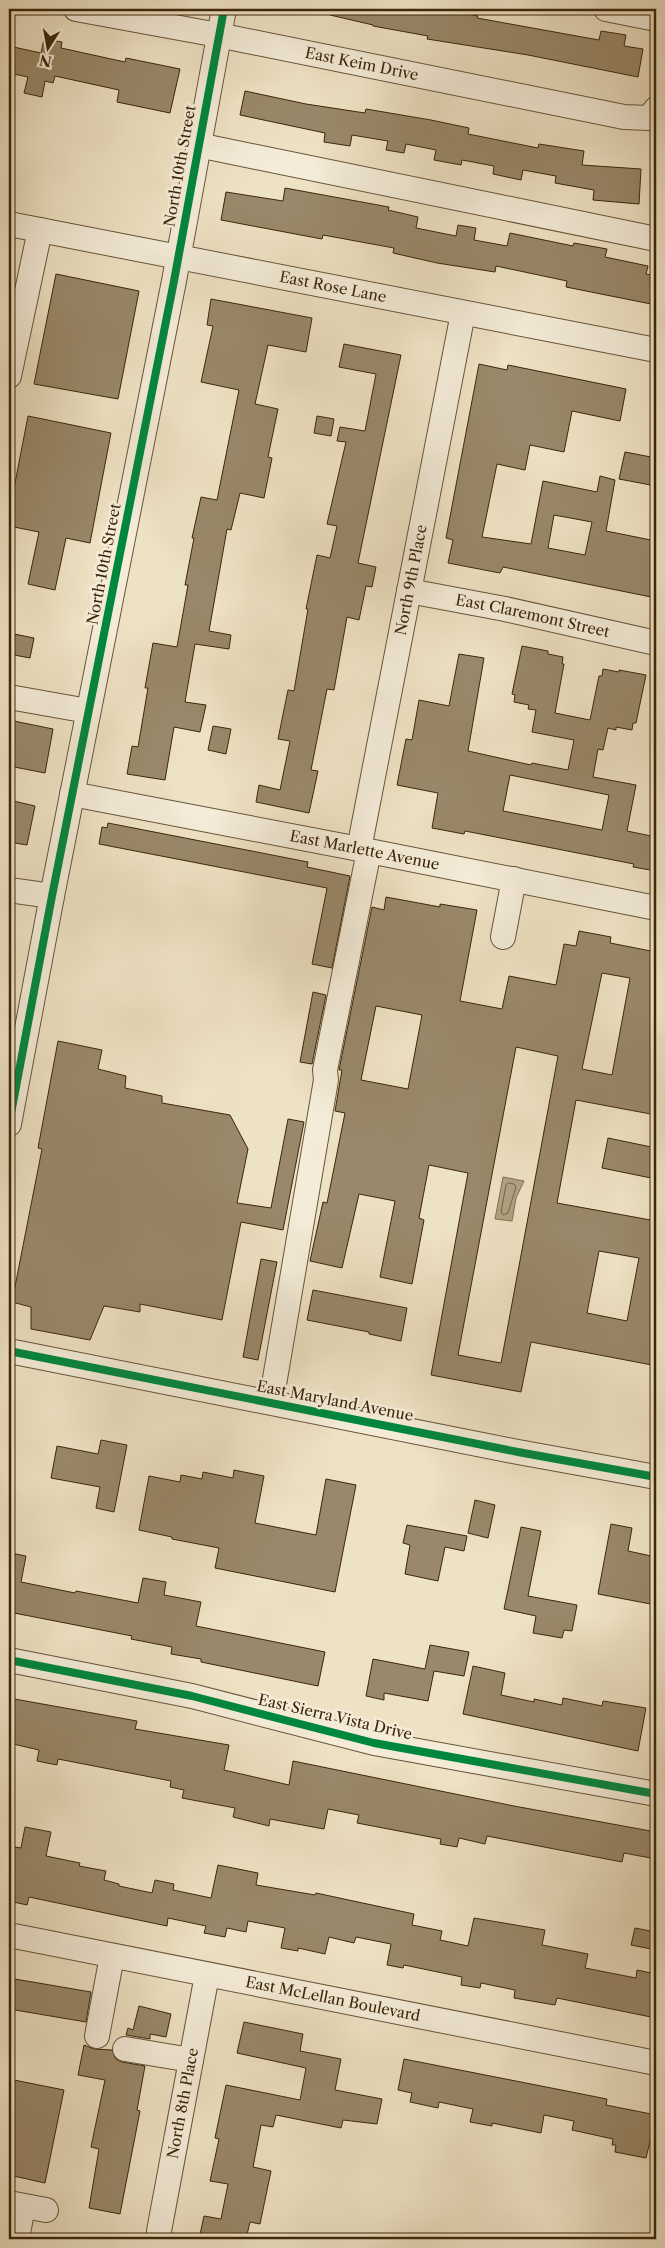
<svg xmlns="http://www.w3.org/2000/svg" width="665" height="2248" font-family="'Libre Caslon Text',serif">
  <style>
    .water { fill: #b1a284; stroke: #827053 }
    .lines { fill: none; stroke-linecap: round; stroke-linejoin: round }
    .shore { stroke: #766446; stroke-width: 1 }
    .building { fill: #99886a; stroke: #3c2609; fill-rule: evenodd }
    .minor-casing { stroke: #685538; stroke-width: 26 }
    .minor { stroke: #f4ecd9; stroke-width: 24 }
    .cycleway-casing { stroke: #f4ecd9; stroke-width: 11 }
    .cycleway { stroke: #00873e; stroke-width: 8 }
    .labels { text-anchor: middle; stroke-width: 5; stroke-linejoin: round; paint-order: stroke }
    .street-label { font-size: 15px; fill: #3c2609; stroke: #f4ecd9 }
  </style>
  <rect width="100%" height="100%" fill="#eee2c4"/>
  <filter id="stains"><feTurbulence type="fractalNoise" baseFrequency=".004" numOctaves="4"/><feColorMatrix values="0 0 0 0 .2 0 0 0 0 .09 0 0 0 0 .02 0 0 0 .5 -.17"/></filter>
  <radialGradient id="worn" r=".72"><stop offset=".6" stop-color="#630" stop-opacity="0"/><stop offset="1" stop-color="#630" stop-opacity=".3"/></radialGradient>
  <path class="water" d="M 503,1177 L 524,1181 L 516,1198 L 512,1221 L 495,1219 Z"/>
  <g class="lines">
    <path class="shore" d="M 509,1183 L 514,1184 L 516,1187 L 508,1213 L 503,1215 L 501,1212 L 506,1185 Z"/>
  </g>
  <g class="building">
    <path d="M 330,9 L 462,9 L 461,13 L 478,16 L 477,18 L 599,40 L 601,31 L 626,35 L 624,46 L 643,49 L 638,77 L 528,55 L 427,39 L 428,36 L 373,26 L 373,25 L 330,15 Z"/>
    <path d="M 44,39 L 62,42 L 61,48 L 125,62 L 126,58 L 180,69 L 170,113 L 117,102 L 119,90 L 55,76 L 53,83 L 45,81 L 42,97 L 24,93 L 28,77 L 9,73 L 9,46 L 41,53 Z"/>
    <path d="M 245,91 L 306,104 L 365,113 L 366,109 L 431,120 L 469,128 L 468,134 L 538,148 L 539,144 L 584,151 L 582,165 L 641,169 L 639,204 L 593,200 L 594,190 L 555,183 L 556,176 L 523,170 L 521,180 L 493,174 L 494,166 L 462,160 L 461,165 L 434,160 L 436,150 L 406,144 L 404,153 L 386,150 L 388,141 L 352,135 L 350,146 L 324,142 L 325,133 L 240,115 Z"/>
    <path d="M 285,188 L 389,207 L 388,210 L 418,217 L 416,228 L 456,236 L 458,225 L 476,228 L 474,240 L 507,246 L 510,233 L 573,246 L 574,243 L 607,249 L 605,257 L 648,266 L 646,274 L 656,276 L 656,305 L 566,287 L 567,281 L 496,266 L 495,272 L 437,263 L 393,253 L 394,248 L 323,235 L 322,239 L 221,220 L 226,192 L 283,201 Z"/>
    <path d="M 56,274 L 139,291 L 118,399 L 34,384 Z"/>
    <path d="M 211,299 L 312,318 L 306,352 L 268,345 L 255,404 L 278,409 L 268,457 L 272,458 L 264,498 L 240,493 L 231,530 L 227,529 L 209,631 L 231,635 L 229,649 L 195,644 L 185,702 L 206,705 L 200,732 L 174,727 L 165,780 L 127,774 L 132,746 L 138,747 L 148,688 L 145,688 L 153,643 L 177,647 L 188,585 L 185,585 L 194,538 L 192,538 L 201,497 L 217,500 L 239,390 L 201,382 L 213,326 L 207,325 Z"/>
    <path d="M 344,344 L 401,355 L 358,563 L 376,567 L 372,587 L 366,586 L 359,620 L 347,617 L 334,690 L 327,689 L 311,770 L 318,771 L 309,813 L 256,802 L 259,785 L 280,790 L 290,741 L 278,739 L 288,690 L 294,691 L 308,609 L 306,609 L 317,555 L 330,558 L 337,526 L 327,524 L 346,442 L 337,441 L 340,427 L 365,431 L 376,374 L 339,367 Z"/>
    <path d="M 479,364 L 507,370 L 508,365 L 626,389 L 620,421 L 572,411 L 564,452 L 530,445 L 525,470 L 497,464 L 482,537 L 531,544 L 543,481 L 597,492 L 600,476 L 615,480 L 606,531 L 656,541 L 656,598 L 503,567 L 500,573 L 448,563 L 453,540 L 446,538 ZM 554,515 L 592,522 L 585,555 L 548,548 Z"/>
    <path d="M 28,416 L 111,433 L 90,543 L 66,538 L 55,590 L 28,584 L 39,532 L 9,526 L 9,514 Z"/>
    <path d="M 317,416 L 334,419 L 331,436 L 314,433 Z"/>
    <path d="M 625,452 L 656,458 L 656,486 L 619,479 Z"/>
    <path d="M 9,633 L 34,638 L 30,658 L 9,654 Z"/>
    <path d="M 522,646 L 548,651 L 548,654 L 563,657 L 562,664 L 564,664 L 555,713 L 590,720 L 599,676 L 602,676 L 603,669 L 619,672 L 619,670 L 646,675 L 636,723 L 633,723 L 632,730 L 616,727 L 616,730 L 608,728 L 603,750 L 598,749 L 593,777 L 636,785 L 627,831 L 656,837 L 656,871 L 633,867 L 634,864 L 465,831 L 464,834 L 432,828 L 438,793 L 397,785 L 406,739 L 412,740 L 419,700 L 449,706 L 459,654 L 484,658 L 468,751 L 531,765 L 532,763 L 568,770 L 574,740 L 532,732 L 536,710 L 528,709 L 529,705 L 514,702 L 515,695 L 512,694 ZM 510,775 L 609,795 L 602,830 L 503,811 Z"/>
    <path d="M 9,720 L 53,729 L 45,773 L 9,766 Z"/>
    <path d="M 213,726 L 231,729 L 226,754 L 208,750 Z"/>
    <path d="M 9,800 L 35,806 L 27,845 L 9,842 Z"/>
    <path d="M 108,823 L 308,862 L 307,867 L 350,876 L 332,968 L 312,964 L 327,888 L 99,844 L 102,827 L 107,828 Z"/>
    <path d="M 386,897 L 440,907 L 440,904 L 477,910 L 460,1001 L 502,1009 L 509,976 L 556,985 L 564,944 L 576,946 L 579,931 L 611,937 L 610,943 L 656,952 L 656,1115 L 576,1100 L 557,1203 L 656,1221 L 656,1340 L 652,1365 L 531,1342 L 521,1392 L 431,1375 L 468,1173 L 429,1165 L 419,1218 L 424,1220 L 412,1284 L 380,1277 L 395,1201 L 359,1194 L 342,1268 L 310,1261 L 323,1202 L 327,1203 L 345,1113 L 335,1111 L 342,1070 L 339,1070 L 372,907 L 384,910 ZM 602,973 L 630,978 L 612,1075 L 582,1069 ZM 376,1006 L 422,1015 L 408,1089 L 361,1080 ZM 516,1047 L 558,1056 L 501,1363 L 458,1355 ZM 599,1251 L 639,1258 L 627,1321 L 587,1313 Z"/>
    <path d="M 313,992 L 326,995 L 312,1064 L 300,1062 Z"/>
    <path d="M 58,1041 L 102,1050 L 98,1069 L 126,1076 L 125,1088 L 162,1096 L 162,1103 L 230,1115 L 248,1149 L 237,1203 L 271,1208 L 288,1119 L 304,1122 L 283,1230 L 241,1222 L 222,1320 L 140,1304 L 140,1312 L 104,1306 L 90,1340 L 31,1329 L 31,1307 L 12,1302 L 42,1149 L 38,1148 Z"/>
    <path d="M 608,1138 L 656,1148 L 656,1179 L 602,1168 Z"/>
    <path d="M 261,1259 L 277,1262 L 258,1360 L 243,1357 Z"/>
    <path d="M 313,1290 L 407,1308 L 401,1341 L 369,1334 L 369,1332 L 307,1320 Z"/>
    <path d="M 101,1440 L 127,1445 L 114,1512 L 96,1508 L 100,1487 L 51,1478 L 57,1446 L 98,1454 Z"/>
    <path d="M 234,1470 L 264,1476 L 255,1523 L 316,1535 L 326,1479 L 356,1485 L 335,1592 L 215,1568 L 219,1548 L 172,1539 L 172,1537 L 139,1530 L 149,1476 L 180,1482 L 181,1475 L 202,1479 L 203,1472 L 233,1478 Z"/>
    <path d="M 475,1500 L 495,1505 L 488,1538 L 468,1533 Z"/>
    <path d="M 611,1524 L 632,1528 L 628,1551 L 656,1557 L 656,1605 L 598,1594 Z"/>
    <path d="M 407,1525 L 467,1536 L 464,1551 L 445,1547 L 438,1581 L 405,1574 L 410,1545 L 403,1543 Z"/>
    <path d="M 521,1527 L 541,1531 L 528,1596 L 577,1605 L 572,1631 L 564,1630 L 562,1638 L 533,1633 L 536,1616 L 504,1609 Z"/>
    <path d="M 11,1553 L 26,1556 L 21,1582 L 75,1593 L 76,1591 L 138,1603 L 143,1578 L 166,1582 L 164,1595 L 201,1602 L 196,1626 L 325,1652 L 318,1686 L 201,1662 L 201,1659 L 171,1654 L 172,1647 L 131,1639 L 132,1636 L 9,1612 Z"/>
    <path d="M 430,1645 L 469,1652 L 464,1676 L 434,1671 L 428,1701 L 384,1693 L 384,1700 L 366,1696 L 373,1659 L 425,1669 Z"/>
    <path d="M 473,1666 L 505,1673 L 501,1695 L 534,1702 L 534,1699 L 562,1705 L 563,1698 L 602,1706 L 603,1701 L 646,1708 L 638,1751 L 463,1714 Z"/>
    <path d="M 9,1698 L 137,1721 L 135,1729 L 229,1745 L 224,1770 L 289,1785 L 293,1761 L 514,1806 L 656,1832 L 656,1859 L 624,1853 L 622,1862 L 487,1836 L 485,1844 L 459,1838 L 457,1847 L 440,1844 L 441,1839 L 357,1823 L 359,1815 L 328,1809 L 324,1829 L 270,1819 L 269,1826 L 233,1817 L 235,1808 L 182,1798 L 184,1790 L 170,1787 L 171,1781 L 58,1759 L 57,1765 L 37,1761 L 39,1750 L 9,1743 Z"/>
    <path d="M 25,1827 L 51,1832 L 46,1856 L 80,1863 L 79,1866 L 106,1871 L 104,1880 L 119,1884 L 119,1886 L 152,1893 L 155,1880 L 174,1884 L 173,1890 L 211,1898 L 218,1865 L 258,1873 L 256,1885 L 315,1895 L 316,1893 L 414,1914 L 412,1925 L 442,1931 L 440,1940 L 468,1946 L 474,1918 L 545,1930 L 542,1945 L 588,1954 L 585,1968 L 636,1978 L 637,1970 L 656,1974 L 656,2018 L 557,1998 L 555,2005 L 514,1998 L 515,1990 L 481,1983 L 480,1988 L 461,1985 L 462,1977 L 404,1965 L 403,1968 L 387,1965 L 391,1944 L 356,1937 L 354,1943 L 329,1937 L 325,1954 L 298,1948 L 298,1951 L 281,1948 L 285,1928 L 248,1921 L 246,1932 L 227,1928 L 225,1937 L 204,1933 L 206,1926 L 168,1918 L 167,1926 L 29,1897 L 27,1905 L 9,1901 L 9,1846 L 21,1848 Z"/>
    <path d="M 635,1928 L 656,1932 L 656,1950 L 631,1945 Z"/>
    <path d="M 9,1978 L 91,1992 L 86,2022 L 9,2009 Z"/>
    <path d="M 139,2006 L 171,2014 L 166,2037 L 150,2034 L 150,2039 L 126,2035 L 128,2028 L 133,2030 Z"/>
    <path d="M 244,2022 L 303,2034 L 300,2051 L 341,2059 L 335,2090 L 382,2099 L 377,2124 L 343,2120 L 341,2128 L 276,2115 L 273,2127 L 261,2125 L 253,2167 L 271,2171 L 260,2224 L 250,2222 L 246,2239 L 199,2239 L 204,2216 L 221,2219 L 228,2184 L 210,2181 L 219,2139 L 215,2138 L 226,2085 L 300,2100 L 306,2068 L 237,2053 Z"/>
    <path d="M 84,2045 L 94,2049 L 112,2050 L 116,2059 L 122,2062 L 145,2066 L 137,2110 L 140,2111 L 120,2214 L 89,2208 L 99,2149 L 91,2147 L 105,2080 L 78,2075 Z"/>
    <path d="M 404,2059 L 607,2099 L 606,2105 L 656,2115 L 655,2133 L 652,2133 L 646,2158 L 615,2152 L 616,2145 L 612,2145 L 613,2139 L 572,2130 L 574,2121 L 544,2115 L 541,2133 L 492,2123 L 492,2126 L 470,2122 L 473,2109 L 439,2102 L 438,2108 L 410,2102 L 412,2093 L 398,2090 Z"/>
    <path d="M 9,2079 L 64,2090 L 45,2183 L 9,2175 Z"/>
  </g>
  <g class="lines">
    <defs>
      <g id="minor">
        <path id="s1" d="M 76,9 L 218,35 L 624,117 L 649,118 L 656,109"/>
        <path d="M 606,9 L 656,19"/>
        <path d="M 198,145 L 656,239"/>
        <path id="s2" d="M 9,224 L 656,350"/>
        <path d="M 9,376 L 40,230"/>
        <path id="s3" d="M 409,591 L 505,609 L 656,643"/>
        <path d="M 9,697 L 88,711"/>
        <path id="s4" d="M 72,794 L 359,849 L 656,908"/>
        <path id="s5" d="M 359,849 L 463,313"/>
        <path d="M 9,890 L 52,896"/>
        <path d="M 503,937 L 514,879"/>
        <path d="M 9,1124 L 52,896 L 174,281 L 224,9"/>
        <path d="M 9,1351 L 518,1452 L 656,1477"/>
        <path d="M 271,1402 L 326,1080 L 325,1070 L 369,851"/>
        <path d="M 9,1660 L 192,1696 L 374,1743 L 656,1794"/>
        <path id="s6" d="M 9,1935 L 656,2063"/>
        <path d="M 97,2036 L 112,1956"/>
        <path d="M 125,2049 L 191,2060"/>
        <path d="M 9,2203 L 46,2210"/>
        <path id="s7" d="M 159,2231 L 207,1975"/>
        <path d="M 17,2239 L 23,2206"/>
      </g>
    </defs>
    <use href="#minor" class="minor-casing"/>
    <use href="#minor" class="minor"/>
    <defs>
      <g id="cycleway">
        <path d="M 9,1124 L 52,896 L 174,281 L 224,9"/>
        <path d="M 9,1351 L 518,1452 L 656,1477"/>
        <path d="M 9,1660 L 192,1696 L 374,1743 L 656,1794"/>
      </g>
    </defs>
    <use href="#cycleway" class="cycleway-casing"/>
    <use href="#cycleway" class="cycleway"/>
  </g>
  <g class="labels">
    <g class="street-label">
      <text dy="5" stroke="none"><textPath href="#s1" startOffset="291">East Keim Drive</textPath></text>
      <text transform="translate(180 166) rotate(-80)" y="5">North 10th Street</text>
      <text dy="5" stroke="none"><textPath href="#s2" startOffset="330">East Rose Lane</textPath></text>
      <text transform="translate(104 564) rotate(-79)" y="5">North 10th Street</text>
      <text dy="5" stroke="none"><textPath href="#s5" startOffset="274">North 9th Place</textPath></text>
      <text dy="5" stroke="none"><textPath href="#s3" startOffset="126">East Claremont Street</textPath></text>
      <text dy="5" stroke="none"><textPath href="#s4" startOffset="298">East Marlette Avenue</textPath></text>
      <text transform="translate(335 1401) rotate(11)" y="5">East Maryland Avenue</text>
      <text transform="translate(335 1717) rotate(13)" y="5">East Sierra Vista Drive</text>
      <text dy="5" stroke="none"><textPath href="#s6" startOffset="330">East McLellan Boulevard</textPath></text>
      <text dy="5" stroke="none"><textPath href="#s7" startOffset="130">North 8th Place</textPath></text>
    </g>
  </g>
  <rect width="665" height="2248" fill="none" stroke="#eee2c4" stroke-width="30"/>
  <rect x="10" y="10" width="645" height="2228" fill="none" stroke="#3c2609" stroke-width="2.5"/>
  <rect x="15" y="15" width="635" height="2218" fill="none" stroke="#3c2609"/>
  <g transform="translate(48 48) rotate(191)" stroke="#f4ecd9" stroke-width="4" paint-order="stroke">
  <path d="M0-4L9 19L0 12L-9 19Z" fill="#3c2609"/>
  <text y="-8" font-size="14" font-weight="bold" text-anchor="middle" fill="#3c2609">N</text>
  </g>
  <rect width="100%" height="100%" filter="url(#stains)"/>
  <rect width="100%" height="100%" fill="url(#worn)"/>
</svg>
